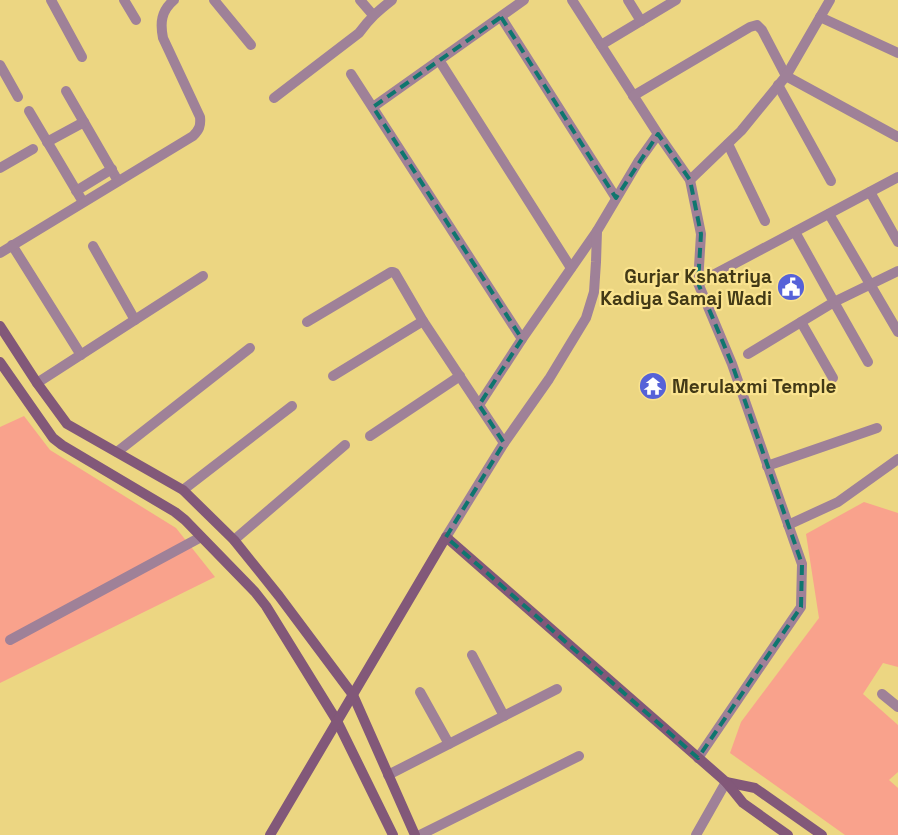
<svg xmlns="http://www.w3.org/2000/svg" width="898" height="835" font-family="'Space Grotesk',sans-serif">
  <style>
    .green { fill: #f9a28c }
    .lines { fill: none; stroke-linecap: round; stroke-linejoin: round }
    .street { stroke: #9f8198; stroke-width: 10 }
    .secondary { stroke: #825879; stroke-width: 10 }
    .marked { fill: none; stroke: #0f766e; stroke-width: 4; stroke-dasharray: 10 6; stroke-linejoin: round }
    .labels { text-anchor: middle; stroke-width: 4.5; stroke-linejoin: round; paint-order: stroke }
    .poi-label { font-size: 19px; font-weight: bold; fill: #423916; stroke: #fae38e; text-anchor: end }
  </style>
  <rect width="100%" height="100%" fill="#ecd682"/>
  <g class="green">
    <path d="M 24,416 L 50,450 L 176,528 L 215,577 L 0,683 L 0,427 Z"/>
    <path d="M 864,502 L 898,513 L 898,667 L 883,663 L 863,694 L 898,725 L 898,772 L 889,780 L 898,788 L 898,835 L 845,835 L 730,753 L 741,722 L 819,618 L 806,534 Z"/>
  </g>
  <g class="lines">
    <g class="street">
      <path d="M 51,0 L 82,57"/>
      <path d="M 124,0 L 136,20"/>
      <path d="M 214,0 L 251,45"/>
      <path d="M 360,0 L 373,15"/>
      <path d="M 572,0 L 658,134 L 690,180 L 701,234 L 698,283 L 732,364 L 802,564 L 801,607 L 698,758"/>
      <path d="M 628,0 L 641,21"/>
      <path d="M 501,17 L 616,198"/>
      <path d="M 820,17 L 898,53"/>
      <path d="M 601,45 L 676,0"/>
      <path d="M 439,60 L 571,268"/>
      <path d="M 0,65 L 18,97"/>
      <path d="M 351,74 L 522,339"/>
      <path d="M 778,85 L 831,181"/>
      <path d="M 66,91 L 118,181"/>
      <path d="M 633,96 L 750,27 L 757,25 L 762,30 L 786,76 L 898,137"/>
      <path d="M 274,98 L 359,33 C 370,18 378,11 392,0"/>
      <path d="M 373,107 L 524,0"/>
      <path d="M 29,111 L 83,202"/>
      <path d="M 47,142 L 84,122"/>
      <path d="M 728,144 L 765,221"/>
      <path d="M 0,168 L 33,149"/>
      <path d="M 690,180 L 741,131 L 786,76 L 830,0"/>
      <path d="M 76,191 L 112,169"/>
      <path d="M 870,192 L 898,242"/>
      <path d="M 829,214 L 898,332"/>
      <path d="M 12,245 L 81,355"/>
      <path d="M 93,246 L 135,320"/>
      <path d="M 0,253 L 193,136 C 199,130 201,126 200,117 L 163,38 C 160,23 161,11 174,0"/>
      <path d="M 698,283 L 898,177"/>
      <path d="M 307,322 L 391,272 L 393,272 L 395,273 L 423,321 L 504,443"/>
      <path d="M 801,322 L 833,378"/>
      <path d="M 748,354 L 834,302 L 795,232"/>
      <path d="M 868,362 L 834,302 L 898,271"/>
      <path d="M 333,376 L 423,321"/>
      <path d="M 37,383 L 203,276"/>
      <path d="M 479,405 L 522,339 L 597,231"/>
      <path d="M 370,436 L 460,376"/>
      <path d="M 117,452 L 250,348"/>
      <path d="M 767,466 L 877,428"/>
      <path d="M 183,490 L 292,406"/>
      <path d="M 788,525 L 838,502 L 898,459"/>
      <path d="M 446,537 L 504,443 L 549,379 L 586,318 L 594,292 L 596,262 L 597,231 L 638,162 L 658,134"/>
      <path d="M 234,540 L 345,445"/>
      <path d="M 10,640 L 201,537"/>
      <path d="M 472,655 L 504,716"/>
      <path d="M 420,692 L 449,744"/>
      <path d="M 882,694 L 898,707"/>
      <path d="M 388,775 L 557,689"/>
      <path d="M 420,835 L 579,756"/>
      <path d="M 696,835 L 726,782"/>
    </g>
    <g class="secondary">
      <path d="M 0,326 L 37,383 L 67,424 L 183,490 L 234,540 L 279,596 L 353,695 L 415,835"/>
      <path d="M 0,362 L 53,438 L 62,445 L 175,512 L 185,520 L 255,592 L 266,606 L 337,721 L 393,835"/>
      <path d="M 726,782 L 755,788 L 822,835"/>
      <path d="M 270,835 L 446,537 L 726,782 L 743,803 L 788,835"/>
    </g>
  </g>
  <path class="marked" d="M 501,17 L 616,198 L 658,134 L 690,180 L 701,234 L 698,283 L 732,364 L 802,564 L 801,607 L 698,758 L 446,537 L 504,443 L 479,405 L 522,339 L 373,107 Z"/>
  <defs>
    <symbol id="civic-disc" viewBox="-11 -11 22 22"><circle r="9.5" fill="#5662d8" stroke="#fae38e"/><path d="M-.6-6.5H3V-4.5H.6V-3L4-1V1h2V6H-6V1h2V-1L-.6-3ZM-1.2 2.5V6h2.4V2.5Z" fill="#fff"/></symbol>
    <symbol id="temple-disc" viewBox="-11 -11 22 22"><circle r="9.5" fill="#5662d8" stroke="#fae38e"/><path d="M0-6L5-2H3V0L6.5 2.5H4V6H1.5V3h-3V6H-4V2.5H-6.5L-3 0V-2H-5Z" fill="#fff"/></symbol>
  </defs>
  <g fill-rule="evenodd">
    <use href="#civic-disc" x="775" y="271" width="32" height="32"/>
    <use href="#temple-disc" x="637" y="370" width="32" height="32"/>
  </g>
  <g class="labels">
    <g class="poi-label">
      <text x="772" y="283">Gurjar Kshatriya<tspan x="772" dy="22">Kadiya Samaj Wadi</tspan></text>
      <text x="672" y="393" text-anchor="start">Merulaxmi Temple</text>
    </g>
  </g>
</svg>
